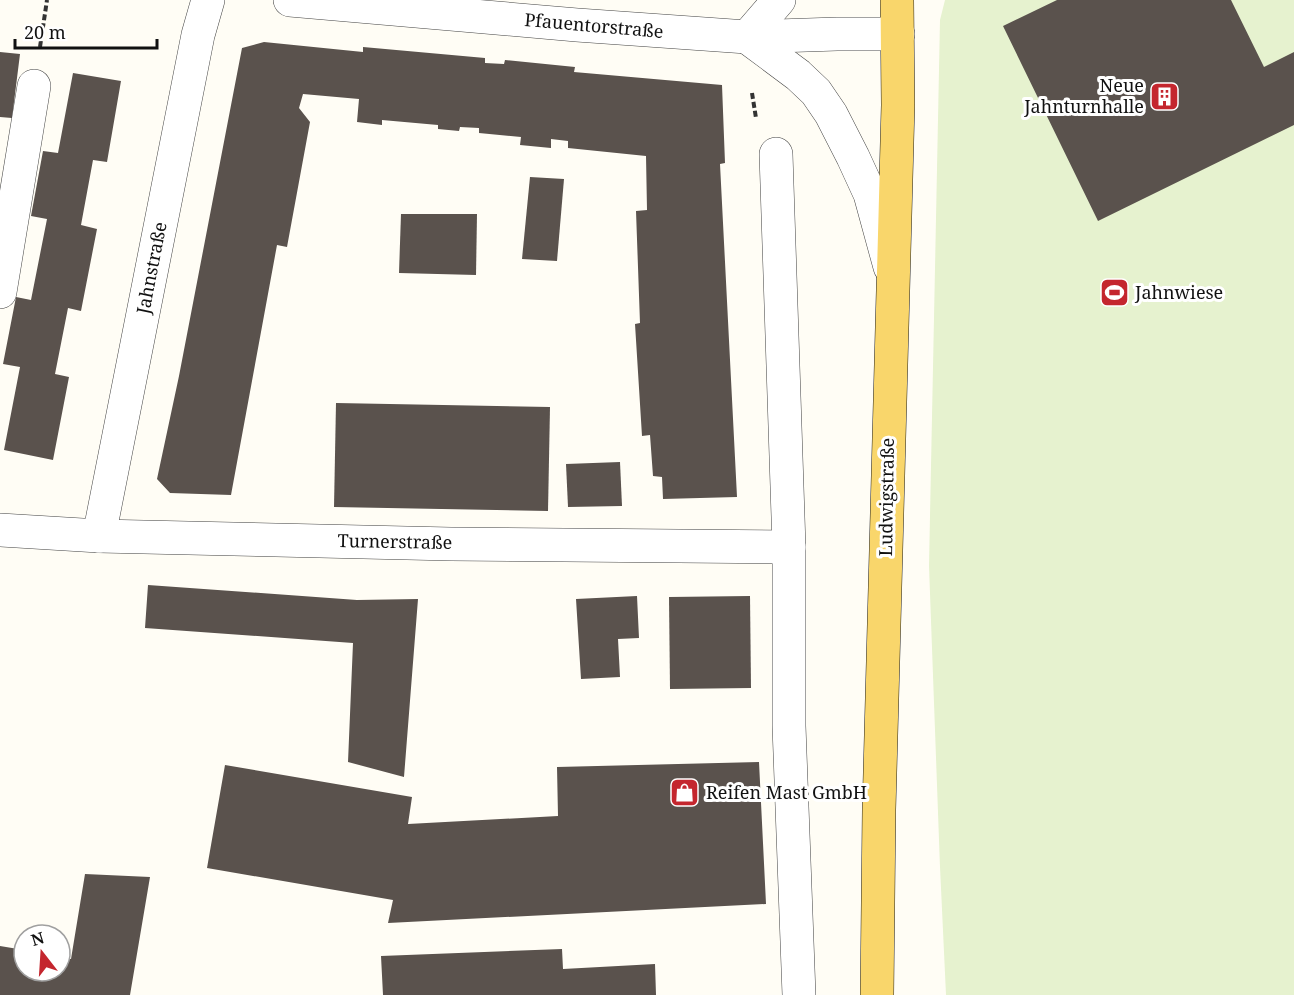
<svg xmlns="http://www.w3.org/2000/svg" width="1294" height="995" font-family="'Noto Serif',serif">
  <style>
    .pitch { fill: #e6f2cf }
    .building { fill: #5a524d }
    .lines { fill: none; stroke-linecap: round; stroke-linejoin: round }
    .minor-casing { stroke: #444; stroke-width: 34 }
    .major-casing { stroke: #222; stroke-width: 34 }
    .path { stroke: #333; stroke-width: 4; stroke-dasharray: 6 3; stroke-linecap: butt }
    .minor { stroke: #fff; stroke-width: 33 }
    .major { stroke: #f9d66b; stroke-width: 33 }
    .labels { text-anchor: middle; stroke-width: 6; stroke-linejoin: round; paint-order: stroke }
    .street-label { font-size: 18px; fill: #111; stroke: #fff }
    .poi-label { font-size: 18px; fill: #111; stroke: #fff; text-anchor: start }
  </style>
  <rect width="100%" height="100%" fill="#fffdf5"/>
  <path class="pitch" d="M 945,0 L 1294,0 L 1294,995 L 946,995 L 940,867 L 929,566 L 940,20 Z"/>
  <g class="building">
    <path d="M 1057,0 L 1231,0 L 1264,67 L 1294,52 L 1294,125 L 1098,221 L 1003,26 Z"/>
    <path d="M 264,42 L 363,52 L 363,47 L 485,58 L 485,63 L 504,64 L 505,60 L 575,67 L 574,72 L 722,85 L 725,163 L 720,164 L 737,497 L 663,499 L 662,477 L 653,476 L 650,435 L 642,436 L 635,324 L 640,323 L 636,211 L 647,210 L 646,156 L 568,148 L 568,141 L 551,139 L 551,148 L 520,145 L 521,137 L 479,133 L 479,128 L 460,127 L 459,131 L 438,129 L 438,125 L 382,120 L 382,125 L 357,122 L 359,99 L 303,94 L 299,108 L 310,122 L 287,247 L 277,245 L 231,495 L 170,493 L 157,479 L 179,376 L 242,48 Z"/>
    <path d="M 0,52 L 20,54 L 12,118 L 0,117 Z"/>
    <path d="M 73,73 L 121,81 L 107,162 L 93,160 L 81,225 L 97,229 L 81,311 L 68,308 L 55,374 L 69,377 L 53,460 L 4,450 L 20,367 L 3,364 L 16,297 L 31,300 L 47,219 L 31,216 L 43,151 L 58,153 Z"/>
    <path d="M 530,177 L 564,179 L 557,261 L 522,259 Z"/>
    <path d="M 401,214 L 477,214 L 476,275 L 399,273 Z"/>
    <path d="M 336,403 L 550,407 L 548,511 L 334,507 Z"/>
    <path d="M 620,462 L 622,506 L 568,507 L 566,464 Z"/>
    <path d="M 148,585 L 357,600 L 418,599 L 404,777 L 348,762 L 353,643 L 145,628 Z"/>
    <path d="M 637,596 L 639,638 L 618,639 L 620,677 L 581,679 L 576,599 Z"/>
    <path d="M 750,596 L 751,688 L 670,689 L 669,597 Z"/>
    <path d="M 759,762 L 766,904 L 388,923 L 393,900 L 207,868 L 225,765 L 412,797 L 408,824 L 558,816 L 557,767 Z"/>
    <path d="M 85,874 L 150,877 L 130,995 L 0,995 L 0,946 L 24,950 L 24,971 L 60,971 L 60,957 L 71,959 Z"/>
    <path d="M 562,949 L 563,969 L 655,964 L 656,995 L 383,995 L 381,956 Z"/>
  </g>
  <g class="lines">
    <defs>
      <g id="minor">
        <path d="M 290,0 L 577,25 L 747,37 L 837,34 L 898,34"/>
        <path d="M 747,37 L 798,75 L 816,92 L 831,114 L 853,157 L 870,194 L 890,267"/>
        <path d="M 747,37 L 779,0"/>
        <path d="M 776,154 L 789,547 L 789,726 L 799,995"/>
        <path d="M 0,292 L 34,86"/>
        <path d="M 0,530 L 99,536 L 451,544 L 789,547"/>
        <path d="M 99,536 L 198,35 L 208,0"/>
      </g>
      <path id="major" d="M 877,995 L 879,810 L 898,105 L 897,0"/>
    </defs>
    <use href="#minor" class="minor-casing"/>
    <use href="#major" class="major-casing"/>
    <g class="path">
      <path d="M 40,47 L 47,0"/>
      <path d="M 752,93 L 756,118"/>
    </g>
    <use href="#minor" class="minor"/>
    <use href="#major" class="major"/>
  </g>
  <defs>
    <symbol id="building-square" viewBox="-11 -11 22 22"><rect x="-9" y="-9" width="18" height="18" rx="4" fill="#c4262e" stroke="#fff"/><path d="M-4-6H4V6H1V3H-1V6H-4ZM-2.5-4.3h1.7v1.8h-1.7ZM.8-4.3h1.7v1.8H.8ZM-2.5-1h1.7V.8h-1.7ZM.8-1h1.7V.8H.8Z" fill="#fff"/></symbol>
    <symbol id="stadium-square" viewBox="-11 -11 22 22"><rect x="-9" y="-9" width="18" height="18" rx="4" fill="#c4262e" stroke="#fff"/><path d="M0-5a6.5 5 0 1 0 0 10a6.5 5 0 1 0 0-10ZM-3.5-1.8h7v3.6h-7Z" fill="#fff"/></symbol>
    <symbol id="shop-square" viewBox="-11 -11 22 22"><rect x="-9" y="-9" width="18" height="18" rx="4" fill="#c4262e" stroke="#fff"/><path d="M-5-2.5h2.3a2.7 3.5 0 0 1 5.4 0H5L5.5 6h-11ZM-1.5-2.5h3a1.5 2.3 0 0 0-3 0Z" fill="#fff"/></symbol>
  </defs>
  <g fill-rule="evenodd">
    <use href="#building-square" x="1148" y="80" width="33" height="33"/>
    <use href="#stadium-square" x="1098" y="276" width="33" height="33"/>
    <use href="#shop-square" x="668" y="776" width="33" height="33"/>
  </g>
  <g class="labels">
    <g class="street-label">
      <text transform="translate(594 26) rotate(5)" y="6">Pfauentorstraße</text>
      <text transform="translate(152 268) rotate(-79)" y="6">Jahnstraße</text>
      <text transform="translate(887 497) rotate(-89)" y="6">Ludwigstraße</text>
      <text transform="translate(395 542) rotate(1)" y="6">Turnerstraße</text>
    </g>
    <g class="poi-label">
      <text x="1144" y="92" text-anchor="end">Neue<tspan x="1144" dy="21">Jahnturnhalle</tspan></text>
      <text x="1135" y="299">Jahnwiese</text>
      <text x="706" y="799">Reifen Mast GmbH</text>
    </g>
  </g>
  <g transform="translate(42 953) rotate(343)"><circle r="28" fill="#ffffff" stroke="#a0a0a0" stroke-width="1.5"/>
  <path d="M0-4.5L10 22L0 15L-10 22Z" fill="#c4262e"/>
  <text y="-9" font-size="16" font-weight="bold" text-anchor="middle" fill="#111111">N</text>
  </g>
  <path d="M15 39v9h142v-9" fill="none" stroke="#111111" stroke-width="3"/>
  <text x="24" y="39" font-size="18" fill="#111111" stroke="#ffffff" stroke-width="4.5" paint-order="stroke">20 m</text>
</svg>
